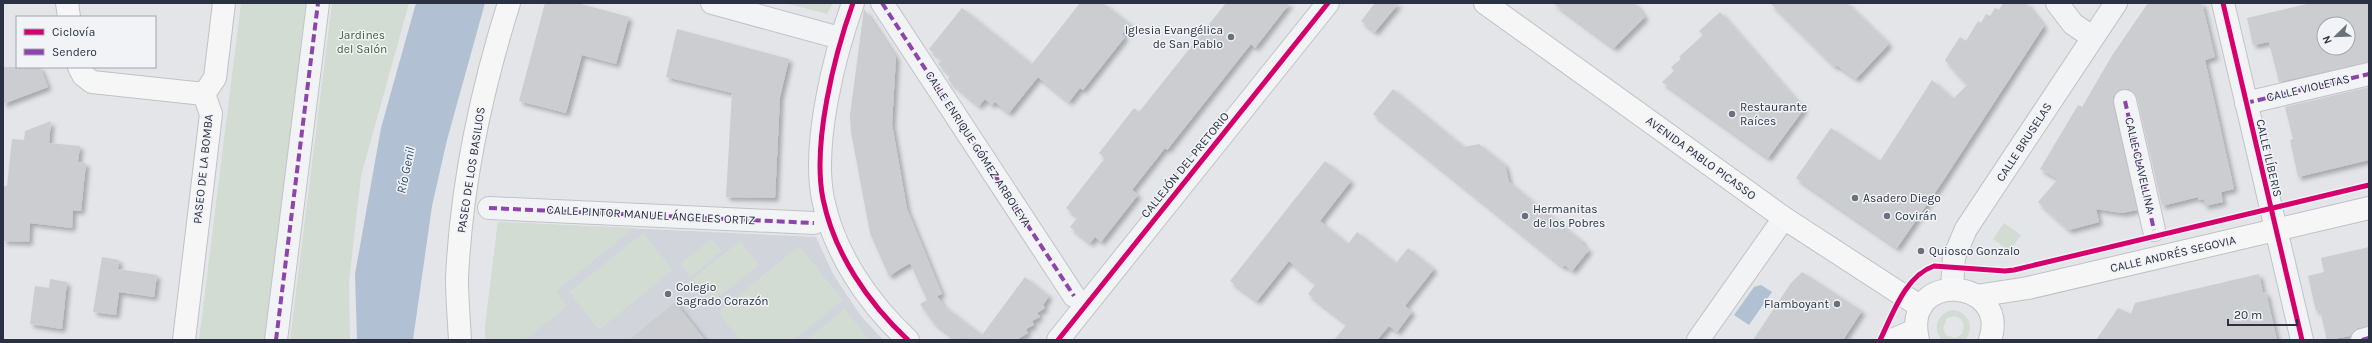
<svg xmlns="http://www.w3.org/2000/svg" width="2372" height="343" font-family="Karla,sans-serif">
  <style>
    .built { fill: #d1d4db }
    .green { fill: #d3dcd3; fill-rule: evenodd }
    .water { fill: #b1c1d3 }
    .building { fill: #cbcdd0; fill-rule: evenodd; filter: url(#shadow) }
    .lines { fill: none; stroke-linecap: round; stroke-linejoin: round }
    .minor-casing { stroke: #c1c3c6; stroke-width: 24 }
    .major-casing { stroke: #bfc2c6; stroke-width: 24 }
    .minor { stroke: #f2f3f5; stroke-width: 22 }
    .major { stroke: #f6f6f7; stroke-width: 22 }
    .quiet { stroke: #8e44ad; stroke-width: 4; stroke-dasharray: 8 4; stroke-linecap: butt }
    .cycleway-casing { stroke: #f1f3f7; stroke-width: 8 }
    .cycleway { stroke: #d6006c; stroke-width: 5 }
    .poi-dot { fill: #6a707c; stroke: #f1f3f7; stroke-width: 1.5 }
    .labels { text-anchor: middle; stroke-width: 3; stroke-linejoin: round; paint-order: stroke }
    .poi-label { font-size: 12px; fill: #293142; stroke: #f1f3f7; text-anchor: start }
    .park-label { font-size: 12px; fill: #3c5e36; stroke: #f1f3f7 }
    .street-label { font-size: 12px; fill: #293142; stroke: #f1f3f7 }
    .water-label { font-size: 13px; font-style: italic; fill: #334e76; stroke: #f1f3f7 }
  </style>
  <defs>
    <filter id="shadow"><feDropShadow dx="3.5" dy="3.5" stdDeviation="2" flood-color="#0004"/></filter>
  </defs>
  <rect width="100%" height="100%" fill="#e3e5e8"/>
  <path class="built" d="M 498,222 L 816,237 L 833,274 L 860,315 L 883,340 L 486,340 L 485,328 Z"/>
  <g class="green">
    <path d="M 241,3 L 306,3 L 265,340 L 199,340 Z"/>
    <path d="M 332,3 L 409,3 L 361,176 L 349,283 L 350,340 L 290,340 Z"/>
    <path d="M 785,3 L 833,3 L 827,14 Z"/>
    <path d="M 498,222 L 634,228 L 556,291 L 567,306 L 525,340 L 486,340 L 485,328 Z"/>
    <path d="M 2004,223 L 2021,235 L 2010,251 L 1993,239 Z"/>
    <path d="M 643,233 L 673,270 L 599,330 L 569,292 Z"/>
    <path d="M 711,239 L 722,251 L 690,277 L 680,264 Z"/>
    <path d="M 740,241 L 759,265 L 711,303 L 692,279 Z"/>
    <path d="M 799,246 L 843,300 L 793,340 L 740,340 L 718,312 Z"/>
    <path d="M 845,309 L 869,340 L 807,340 Z"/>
    <path d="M 1953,310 C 1968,312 1976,328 1965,340 L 1942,340 C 1932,328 1937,313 1953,310 ZM 1954,316 L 1961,319 L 1964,325 L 1962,334 L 1955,338 L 1946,335 L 1943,328 L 1947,318 Z"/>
  </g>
  <g class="water">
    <path d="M 416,3 L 485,3 L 447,140 L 432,206 L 413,340 L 357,340 L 355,274 L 381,128 Z"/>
    <path d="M 1761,285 L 1772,292 L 1749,325 L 1734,315 L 1754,287 Z"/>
  </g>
  <g class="building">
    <path d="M 545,3 L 577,3 L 629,17 L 616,64 L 582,55 L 566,113 L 519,101 Z"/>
    <path d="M 1080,3 L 1103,3 L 1130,24 L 1122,34 L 1125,37 L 1083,90 L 1080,88 L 1069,102 L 1038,77 L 1009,113 L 995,102 L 992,105 L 985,99 L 979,106 L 948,80 L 950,75 L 938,64 L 942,60 L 929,49 L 962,8 L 1032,64 Z"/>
    <path d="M 1226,3 L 1290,3 L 1255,48 L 1251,44 L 1167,150 L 1165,148 L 1132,190 L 1138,195 L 1101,242 L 1095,237 L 1090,243 L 1070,227 L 1078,217 L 1066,208 L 1105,158 L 1099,153 L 1134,108 L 1139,112 Z"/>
    <path d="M 1375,3 L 1399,3 L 1375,32 L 1361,21 Z"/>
    <path d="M 1553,3 L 1635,3 L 1645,17 L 1614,48 Z"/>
    <path d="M 1770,3 L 1847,3 L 1889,44 L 1856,79 L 1836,65 L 1835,67 Z"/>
    <path d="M 2003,3 L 2026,3 L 2044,26 L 1943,181 L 1897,248 L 1796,178 L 1831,128 L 1880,161 L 1932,80 L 1953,99 L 1967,85 L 1945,60 L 1960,37 L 1966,41 L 1978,21 L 1981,23 L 1986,14 L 1990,16 L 1995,8 L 1999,10 Z"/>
    <path d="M 2148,3 L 2202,3 L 2215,57 L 2205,60 L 2234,189 L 2221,192 L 2223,202 L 2204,206 L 2204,199 L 2198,200 L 2198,197 L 2162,206 L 2137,98 L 2129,89 L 2122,89 L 2113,97 L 2113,104 L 2137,210 L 2122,213 L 2096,209 L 2099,222 L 2069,230 L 2038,202 L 2058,179 L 2040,169 L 2078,105 L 2082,107 L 2113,54 Z"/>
    <path d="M 2311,3 L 2369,3 L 2369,62 L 2279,82 L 2269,42 L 2253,45 L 2247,18 ZM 2324,24 L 2348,24 L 2348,48 L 2324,48 Z"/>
    <path d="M 864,9 L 896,57 L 892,124 L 907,209 L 942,294 L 937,296 L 944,306 L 982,335 L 1025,277 L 1049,296 L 1043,305 L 1045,308 L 1037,313 L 1040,317 L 1032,321 L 1034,325 L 1026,329 L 1028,333 L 1016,340 L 954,338 L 934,323 L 920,304 L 927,300 L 910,263 L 889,276 L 870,233 L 851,132 L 850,115 Z"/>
    <path d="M 1720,12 L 1804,109 L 1768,158 L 1662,82 L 1674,71 L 1671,67 L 1681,59 L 1679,57 L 1703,35 L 1699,31 Z"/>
    <path d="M 677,29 L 789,59 L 780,97 L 775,198 L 726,197 L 732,93 L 666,77 Z"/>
    <path d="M 3,67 L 40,67 L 48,87 L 3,104 Z"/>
    <path d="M 2369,87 L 2369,160 L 2298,177 L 2290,140 L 2293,139 L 2285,107 Z"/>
    <path d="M 1393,89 L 1464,147 L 1479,144 L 1505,165 L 1509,182 L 1583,242 L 1582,244 L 1589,250 L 1572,271 L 1565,265 L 1563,267 L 1373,114 Z"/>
    <path d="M 51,121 L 49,143 L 80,146 L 78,162 L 86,163 L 81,211 L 73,210 L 72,228 L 30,223 L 29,242 L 3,241 L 3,186 L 7,186 L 12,139 L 24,140 L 25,131 Z"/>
    <path d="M 1325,161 L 1351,181 L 1320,221 L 1348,244 L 1357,232 L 1396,263 L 1408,248 L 1434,269 L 1405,306 L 1412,312 L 1397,332 L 1389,326 L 1377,340 L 1334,340 L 1347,324 L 1308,294 L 1316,284 L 1289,261 L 1257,301 L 1230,281 Z"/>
    <path d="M 2369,247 L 2369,326 L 2358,328 L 2350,336 L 2327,340 L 2320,310 L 2316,311 L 2308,276 L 2324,272 L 2321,258 Z"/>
    <path d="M 102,257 L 119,260 L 118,269 L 157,275 L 154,297 L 119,292 L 116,315 L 93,312 Z"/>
    <path d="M 1802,272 L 1862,311 L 1843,340 L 1753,340 L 1791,283 Z"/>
    <path d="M 2259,274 L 2263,293 L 2266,292 L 2277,340 L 2096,340 L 2118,308 L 2131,314 L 2135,303 Z"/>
    <path d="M 50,279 L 67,282 L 62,329 L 30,324 L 35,286 L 49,288 Z"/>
    <path d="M 675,302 L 705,340 L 629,340 Z"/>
  </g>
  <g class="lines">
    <defs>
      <g id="minor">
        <path d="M 712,3 L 840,38"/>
        <path d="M 853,3 C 834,56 812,144 823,199 C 834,253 868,303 908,340"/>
        <path d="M 882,3 L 1074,296"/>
        <path d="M 2057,3 L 2073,24 L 2092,37"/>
        <path d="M 2223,3 L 2302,340"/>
        <path d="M 2125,101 L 2154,230"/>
        <path d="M 2246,103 L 2369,74"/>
        <path d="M 489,208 L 814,223"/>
        <path d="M 1952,288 L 1954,257 L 1966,229 L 2116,3"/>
        <path d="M 276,340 L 318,3"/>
        <path d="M 1058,340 L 1328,3"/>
        <path d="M 1698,340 L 1784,218"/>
        <path d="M 2362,340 L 2369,338"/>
      </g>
      <g id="major">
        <path d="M 67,3 L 69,17"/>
        <path d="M 1485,3 L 1784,218 L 1921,307"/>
        <path d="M 79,67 L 83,75 L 92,82 L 204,94"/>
        <path d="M 204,94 L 215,78 L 224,3"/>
        <path d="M 1976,296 L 2028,288 L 2369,208"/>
        <path d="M 184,340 L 211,114 L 204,94"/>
        <path d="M 460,340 C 459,320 457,299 457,279 C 461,186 481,92 509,3"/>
        <path d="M 1892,340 L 1916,330"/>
        <path d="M 1918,340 C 1901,268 2011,278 1990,340"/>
      </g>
    </defs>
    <use href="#minor" class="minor-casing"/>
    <use href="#major" class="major-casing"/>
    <use href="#minor" class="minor"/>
    <use href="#major" class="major"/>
    <g class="quiet">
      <path d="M 882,3 L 1074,296"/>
      <path d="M 2125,101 L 2154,230"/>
      <path d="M 2246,103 L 2369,74"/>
      <path d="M 489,208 L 814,223"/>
      <path d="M 276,340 L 318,3"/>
      <path d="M 2362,340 L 2369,338"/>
    </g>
    <defs>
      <g id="cycleway">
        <path d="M 853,3 C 834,56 812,144 823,199 C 834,253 868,303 908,340"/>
        <path d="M 2223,3 L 2302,340"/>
        <path d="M 1058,340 L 1328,3"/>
        <path d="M 1880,340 C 1893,314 1905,276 1934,266 L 2005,271 L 2014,270 L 2369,185"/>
      </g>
    </defs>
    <use href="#cycleway" class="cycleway-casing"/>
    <use href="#cycleway" class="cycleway"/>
  </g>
  <g class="poi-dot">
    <circle cx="1231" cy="37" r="4"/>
    <circle cx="1732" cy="114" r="4"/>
    <circle cx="1855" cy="198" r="4"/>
    <circle cx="1525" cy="216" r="4"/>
    <circle cx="1887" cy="216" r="4"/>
    <circle cx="1921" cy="251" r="4"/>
    <circle cx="668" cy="294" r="4"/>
    <circle cx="1837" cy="304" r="4"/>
  </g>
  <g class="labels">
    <g class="poi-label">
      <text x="1223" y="34" text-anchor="end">Iglesia Evangélica<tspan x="1223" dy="14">de San Pablo</tspan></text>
      <text x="1740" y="111">Restaurante<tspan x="1740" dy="14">Raíces</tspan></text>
      <text x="1863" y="202">Asadero Diego</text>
      <text x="1533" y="213">Hermanitas<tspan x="1533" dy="14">de los Pobres</tspan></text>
      <text x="1895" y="220">Covirán</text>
      <text x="1929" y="255">Quiosco Gonzalo</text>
      <text x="676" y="291">Colegio<tspan x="676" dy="14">Sagrado Corazón</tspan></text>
      <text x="1829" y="308" text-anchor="end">Flamboyant</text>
    </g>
    <g class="park-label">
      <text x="362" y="39">Jardines<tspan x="362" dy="14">del Salón</tspan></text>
    </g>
    <g class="street-label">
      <text transform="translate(2308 88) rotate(-13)" y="4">CALLE VIOLETAS</text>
      <text transform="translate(2024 142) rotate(-57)" y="4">CALLE BRUSELAS</text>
      <text transform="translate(978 149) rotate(57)" y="4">CALLE ENRIQUE GÓMEZ ARBOLEYA</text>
      <text transform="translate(1701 158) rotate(36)" y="4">AVENIDA PABLO PICASSO</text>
      <text transform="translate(2269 158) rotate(77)" y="4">CALLE ILÍBERIS</text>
      <text transform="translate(1185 165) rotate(-51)" y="4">CALLEJÓN DEL PRETORIO</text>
      <text transform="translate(2140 165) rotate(77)" y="4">CALLE CLAVELLINA</text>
      <text transform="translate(203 169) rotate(-84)" y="4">PASEO DE LA BOMBA</text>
      <text transform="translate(471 170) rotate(-81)" y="4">PASEO DE LOS BASILIOS</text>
      <text transform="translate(651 215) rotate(3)" y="4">CALLE PINTOR MANUEL ÁNGELES ORTIZ</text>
      <text transform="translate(2173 254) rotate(-13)" y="4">CALLE ANDRÉS SEGOVIA</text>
    </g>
    <g class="water-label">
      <text transform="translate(405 170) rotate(-78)" y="5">Río Genil</text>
    </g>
  </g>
  <rect width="2372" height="343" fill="none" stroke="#293142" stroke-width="8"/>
  <rect x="16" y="16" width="140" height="52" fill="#f1f3f7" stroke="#a1a5af"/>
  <rect x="24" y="29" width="20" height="6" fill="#d6006c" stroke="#a1a5af"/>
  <text x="52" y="36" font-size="12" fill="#293142">Ciclovía</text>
  <rect x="24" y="49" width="20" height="6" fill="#8e44ad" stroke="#a1a5af"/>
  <text x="52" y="56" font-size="12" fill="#293142">Sendero</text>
  <g transform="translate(2336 36) rotate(247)"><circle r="19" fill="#f1f3f7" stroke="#a1a5af"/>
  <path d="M0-3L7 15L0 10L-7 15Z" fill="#6a707c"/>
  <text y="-6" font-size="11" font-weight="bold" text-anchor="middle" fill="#293142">N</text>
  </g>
  <path d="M2228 319v6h69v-6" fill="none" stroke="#293142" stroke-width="2"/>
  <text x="2234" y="319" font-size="12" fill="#293142" stroke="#f1f3f7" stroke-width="3" paint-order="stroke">20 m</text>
</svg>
